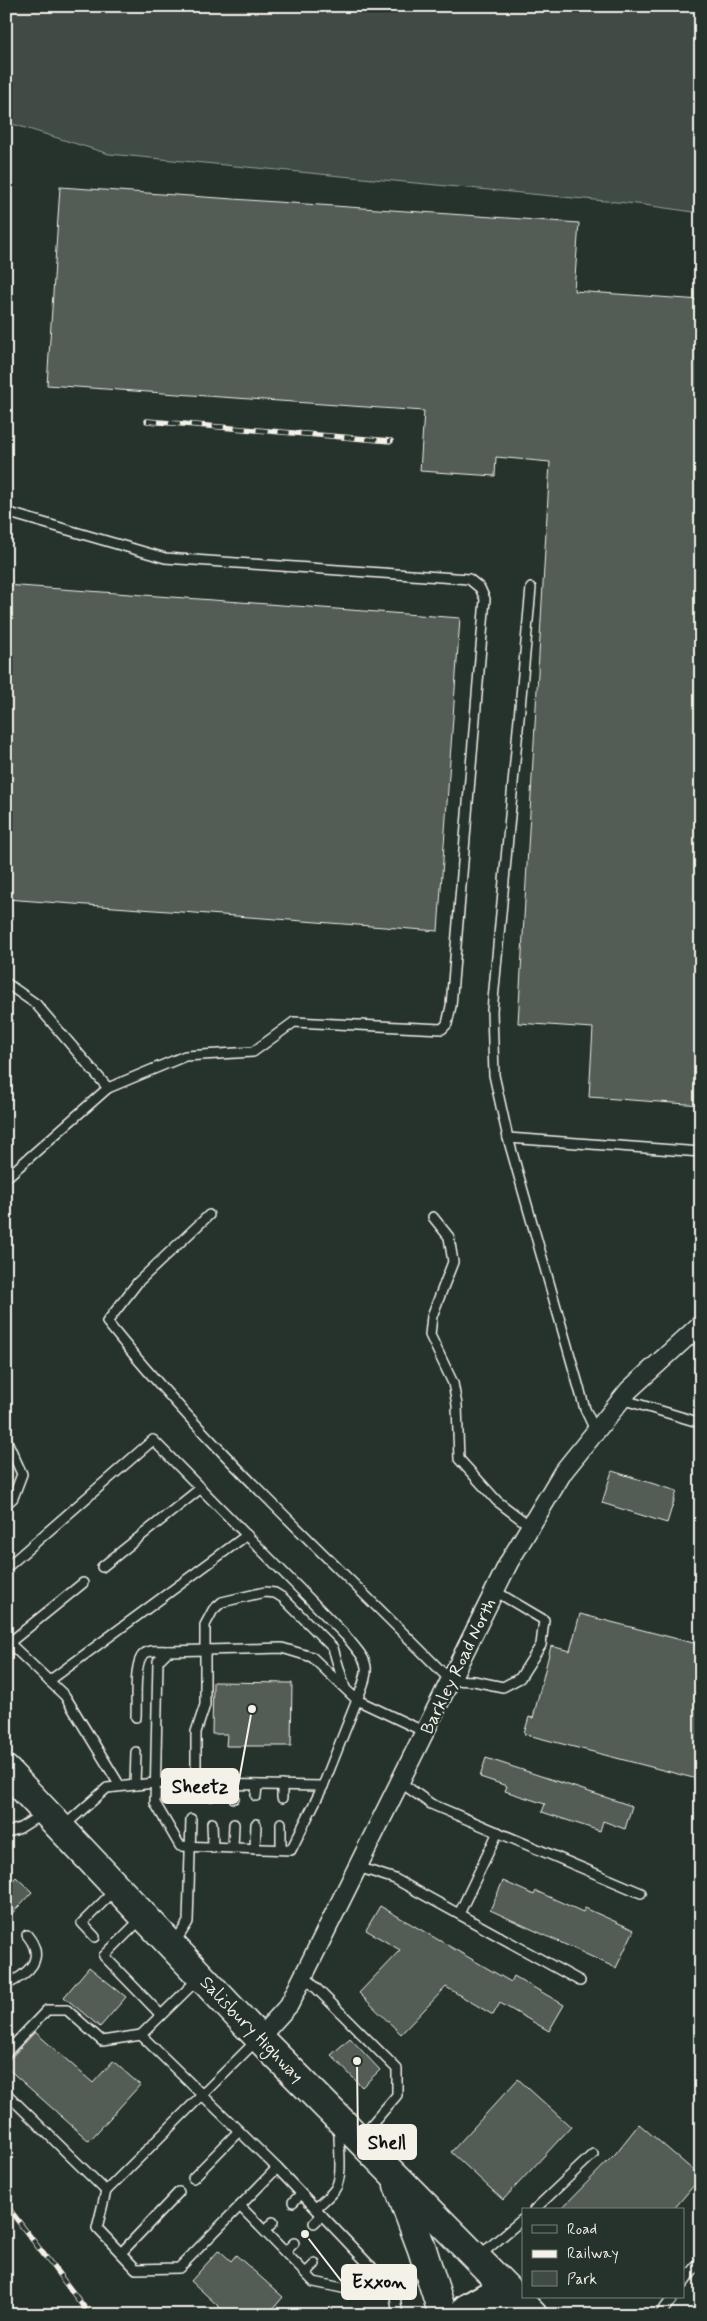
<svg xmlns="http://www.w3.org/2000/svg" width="707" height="2321" font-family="Mynerve,sans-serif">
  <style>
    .green { fill: #414b45; stroke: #9a9e96 }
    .building { fill: #525c55; stroke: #f4f1e8 }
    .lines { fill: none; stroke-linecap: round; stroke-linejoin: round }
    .service-casing { stroke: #f4f1e8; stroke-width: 12 }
    .minor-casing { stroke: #f4f1e8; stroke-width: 21 }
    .tertiary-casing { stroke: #f4f1e8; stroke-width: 25 }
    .trunk-casing { stroke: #f4f1e8; stroke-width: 31 }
    .service { stroke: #26332d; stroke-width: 9 }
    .minor { stroke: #26332d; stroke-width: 18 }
    .tertiary { stroke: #26332d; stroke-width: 21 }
    .trunk { stroke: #26332d; stroke-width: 28 }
    .rail-casing { stroke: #f4f1e8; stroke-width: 5.5 }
    .rail { stroke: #26332d; stroke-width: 4; stroke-dasharray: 11; stroke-linecap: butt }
    .labels { text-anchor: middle; stroke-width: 4.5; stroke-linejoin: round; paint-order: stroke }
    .street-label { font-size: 18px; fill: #f4f1e8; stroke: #26332d }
    .leader { fill: none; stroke: #f4f1e8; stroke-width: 2 }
    .callout-dot { fill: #f4f1e8; stroke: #26332d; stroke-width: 2 }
    .callout { fill: #f4f1e8; stroke: #f4f1e8; stroke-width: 2 }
    .callout-label { font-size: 19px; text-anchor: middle; font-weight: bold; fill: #111 }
  </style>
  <rect width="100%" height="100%" fill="#26332d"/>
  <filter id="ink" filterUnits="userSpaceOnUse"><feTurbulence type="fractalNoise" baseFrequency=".02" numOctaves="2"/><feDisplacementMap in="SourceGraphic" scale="10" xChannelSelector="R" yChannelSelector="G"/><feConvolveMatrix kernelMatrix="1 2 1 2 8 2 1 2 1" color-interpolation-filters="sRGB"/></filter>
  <g filter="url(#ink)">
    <path class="green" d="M 6,6 L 701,6 L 701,213 L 637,204 L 109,154 L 6,122 Z"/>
    <g class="building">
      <path d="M 60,187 L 579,223 L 574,291 L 701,300 L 701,1105 L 589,1097 L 593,1028 L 518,1023 L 550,462 L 496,457 L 495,476 L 420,471 L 424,411 L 47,385 Z"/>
      <path d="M 6,585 L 460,618 L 438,931 L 6,899 Z"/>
      <path d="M 612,1471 L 677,1491 L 667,1523 L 602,1503 Z"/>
      <path d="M 580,1614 L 701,1645 L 701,1780 L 524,1734 L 529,1717 L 533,1718 L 551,1646 L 570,1651 Z"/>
      <path d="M 213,1682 L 292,1683 L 291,1746 L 226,1746 L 227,1734 L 212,1734 Z"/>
      <path d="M 486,1758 L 632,1806 L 625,1829 L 603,1821 L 600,1831 L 542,1812 L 545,1804 L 505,1791 L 507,1786 L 480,1777 Z"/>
      <path d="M 16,1877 L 32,1892 L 6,1920 L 6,1888 Z"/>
      <path d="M 503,1881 L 534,1895 L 536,1891 L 583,1912 L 585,1908 L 634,1930 L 616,1968 L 490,1910 Z"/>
      <path d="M 380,1906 L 511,1982 L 514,1976 L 564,2005 L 549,2031 L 500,2003 L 493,2015 L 446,1987 L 401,2034 L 359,1993 L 400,1950 L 366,1930 Z"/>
      <path d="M 89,1967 L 126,1997 L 100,2027 L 64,1997 Z"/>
      <path d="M 35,2032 L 93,2083 L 113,2061 L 140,2085 L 89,2141 L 6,2067 L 6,2063 Z"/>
      <path d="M 350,2038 L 380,2070 L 362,2087 L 331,2055 Z"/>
      <path d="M 518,2079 L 571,2127 L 503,2200 L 451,2152 Z"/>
      <path d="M 639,2124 L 701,2177 L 673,2210 L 560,2210 L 616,2153 Z"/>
      <path d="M 219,2250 L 231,2261 L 236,2255 L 283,2297 L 268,2315 L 228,2315 L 191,2281 Z"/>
    </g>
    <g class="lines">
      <defs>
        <g id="service">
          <path d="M 6,512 L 165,558 L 469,579 L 480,588 L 485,599 L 451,1006 L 447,1024 L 442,1029 L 294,1022 L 253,1052 L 185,1056 L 108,1088"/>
          <path d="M 531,588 L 492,1011 L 494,1075 L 508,1138 L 585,1409 L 595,1430"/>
          <path d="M 6,983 L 36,1004 L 108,1088 L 6,1178"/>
          <path d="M 508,1138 L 701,1152"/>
          <path d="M 209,1215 L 138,1282 L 107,1322 C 210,1451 335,1562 450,1680 L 474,1681 L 503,1687 L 520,1678 L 541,1645 L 544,1620 L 495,1591"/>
          <path d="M 433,1217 L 449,1237 L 453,1262 L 432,1316 L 430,1335 L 453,1383 L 457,1405 L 459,1459 L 497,1501 L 530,1526"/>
          <path d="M 621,1399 L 701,1423"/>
          <path d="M 6,1439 L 22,1474 L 13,1498 L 6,1504"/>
          <path d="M 102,1567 L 201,1488"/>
          <path d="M 6,1568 L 153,1440 L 345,1635 C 369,1664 372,1664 357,1700 L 312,1657 L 282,1648 L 168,1651 L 158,1661 L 155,1803 L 180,1846 L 291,1850 L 323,1786"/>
          <path d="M 6,1640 L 65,1696 L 120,1786"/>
          <path d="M 9,1643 L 83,1583"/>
          <path d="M 49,1681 L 247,1535"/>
          <path d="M 136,1717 C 137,1703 133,1662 144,1654 C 150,1649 160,1651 168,1651"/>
          <path d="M 400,1782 L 431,1804 L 641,1893"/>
          <path d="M 191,1783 L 191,1796"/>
          <path d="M 196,1783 L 196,1732 L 205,1705 L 205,1625 L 213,1610 L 222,1602 L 265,1592 L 275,1593 L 283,1598 L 333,1648 L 345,1688"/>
          <path d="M 135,1785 L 136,1752"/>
          <path d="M 211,1796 L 211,1784"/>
          <path d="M 256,1796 L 257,1785"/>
          <path d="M 234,1798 L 234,1784"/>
          <path d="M 282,1798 L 282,1785"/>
          <path d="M 212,1823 L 213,1848"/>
          <path d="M 64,1826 L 107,1788 L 155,1783 L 323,1786 L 357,1700 L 425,1732"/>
          <path d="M 6,1833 L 20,1828 L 44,1813"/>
          <path d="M 233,1848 L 234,1824"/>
          <path d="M 255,1849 L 256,1824"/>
          <path d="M 281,1849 L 281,1823"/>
          <path d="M 358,1867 L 395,1879 L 580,1981"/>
          <path d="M 459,1914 L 498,1832"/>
          <path d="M 141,1919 L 104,1956 L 161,2015"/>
          <path d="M 95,1937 L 82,1923 L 116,1889"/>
          <path d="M 174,1944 L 188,1922 L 191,1819"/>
          <path d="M 304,1976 L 397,2069 L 397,2095 L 360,2138"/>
          <path d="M 199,1978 L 141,2035 L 277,2168"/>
          <path d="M 6,1985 C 28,1974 47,1959 27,1935"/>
          <path d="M 6,2053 L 47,2010 L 67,2010 L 102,2041 L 141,2035"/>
          <path d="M 6,2093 L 106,2191 L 257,2040"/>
          <path d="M 193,2178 L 238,2132"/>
          <path d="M 106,2191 L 97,2228 L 136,2269 L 179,2268 L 277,2168 L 394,2291 L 398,2315"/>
          <path d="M 293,2202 L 301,2194"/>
          <path d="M 240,2206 L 314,2282 L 347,2289 L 371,2266"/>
          <path d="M 316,2208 C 322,2202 330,2196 335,2189 C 344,2176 338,2144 339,2128"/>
          <path d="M 534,2210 L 593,2154"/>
          <path d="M 314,2223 L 322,2215"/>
          <path d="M 265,2231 L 273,2222"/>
          <path d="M 285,2252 L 294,2243"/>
          <path d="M 121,2253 L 179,2192"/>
          <path d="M 479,2256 L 523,2219"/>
          <path d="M 306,2273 L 315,2264"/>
          <path d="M 683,2284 L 701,2260"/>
          <path d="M 660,2315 L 673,2297"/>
        </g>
        <path id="minor" d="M 259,2038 L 289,2005 L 509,1562 L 563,1472 L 629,1390 L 701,1324"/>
        <g id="tertiary">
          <path d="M 458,2315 L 464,2306 L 503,2284"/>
          <path d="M 492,2315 L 503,2284"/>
        </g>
        <g id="trunk">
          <path d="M 6,1770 L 259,2038 L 533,2315"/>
          <path d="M 398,2185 L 422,2249 L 443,2315"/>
        </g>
      </defs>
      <use href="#service" class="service-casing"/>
      <use href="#minor" class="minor-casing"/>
      <use href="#tertiary" class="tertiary-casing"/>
      <use href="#trunk" class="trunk-casing"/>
      <use href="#service" class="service"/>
      <use href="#minor" class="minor"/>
      <use href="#tertiary" class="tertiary"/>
      <use href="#trunk" class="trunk"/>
      <defs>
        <g id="rail">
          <path d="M 147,421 L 391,441"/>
          <path d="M 6,2205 L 90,2315"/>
        </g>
      </defs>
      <use href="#rail" class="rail-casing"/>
      <use href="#rail" class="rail"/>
    </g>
  </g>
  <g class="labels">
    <g class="street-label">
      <text transform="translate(458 1666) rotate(-64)" y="6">Barkley Road North</text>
      <text transform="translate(252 2029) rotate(46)" y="6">Salisbury Highway</text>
    </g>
  </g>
  <path class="leader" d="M252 1709L238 1786M357 2061L358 2142M305 2234L342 2282"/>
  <g class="callout-dot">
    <circle cx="252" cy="1709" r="5"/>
    <circle cx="357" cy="2061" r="5"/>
    <circle cx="305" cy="2234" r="5"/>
  </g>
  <g class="callout">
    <rect x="162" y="1769" width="76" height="34" rx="5"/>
    <rect x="358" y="2125" width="58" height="34" rx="5"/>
    <rect x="342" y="2265" width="74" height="34" rx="5"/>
  </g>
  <g class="callout-label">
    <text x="200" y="1793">Sheetz</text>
    <text x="387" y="2149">Shell</text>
    <text x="379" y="2288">Exxon</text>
  </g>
  <rect width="707" height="2321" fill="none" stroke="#26332d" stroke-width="25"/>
  <rect x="12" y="12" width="682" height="2296" fill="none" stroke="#f4f1e8" stroke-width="2" filter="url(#ink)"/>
  <rect x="522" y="2208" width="162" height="90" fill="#26332d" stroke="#787f78"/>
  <rect x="532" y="2225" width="25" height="8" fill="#26332d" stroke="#787f78"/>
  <text x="567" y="2234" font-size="15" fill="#f4f1e8">Road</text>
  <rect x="532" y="2250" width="25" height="8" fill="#f4f1e8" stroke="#787f78"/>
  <text x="567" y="2258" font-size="15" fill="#f4f1e8">Railway</text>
  <rect x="532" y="2271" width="25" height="15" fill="#414b45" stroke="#787f78"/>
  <text x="567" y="2284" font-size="15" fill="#f4f1e8">Park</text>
</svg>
